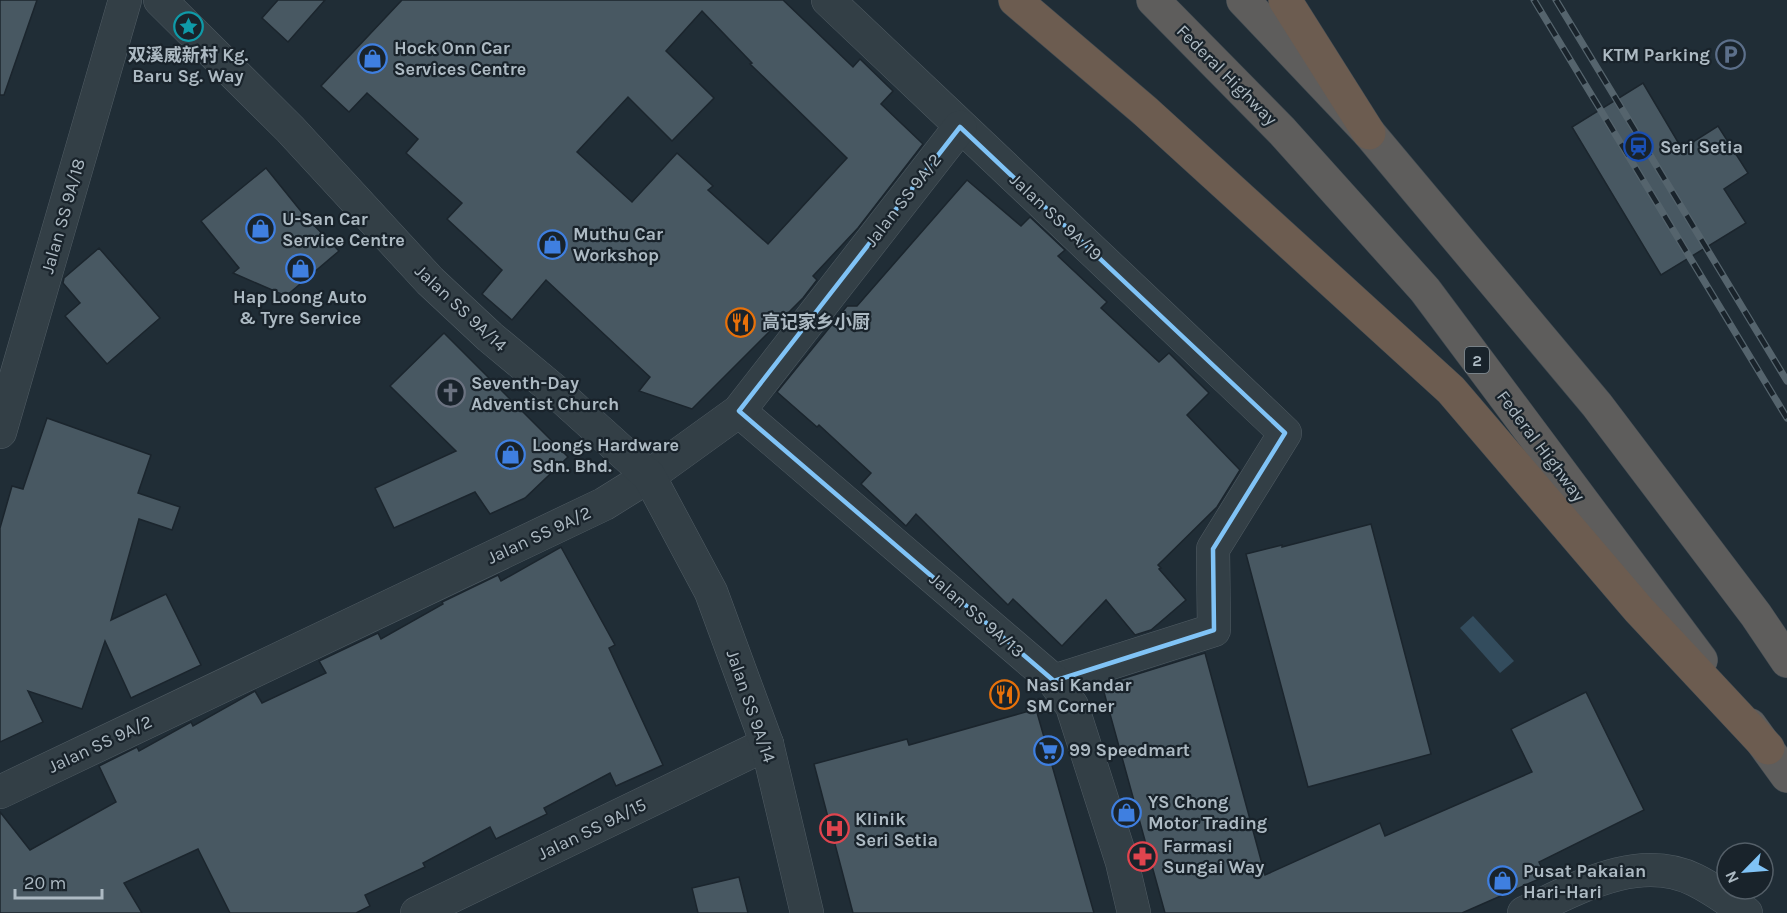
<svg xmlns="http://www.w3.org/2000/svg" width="1787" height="913" font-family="Karla,'Noto Sans SC',sans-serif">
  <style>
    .water { fill: #334c5d }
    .building { fill: #485862; stroke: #1b252d; stroke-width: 1.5; fill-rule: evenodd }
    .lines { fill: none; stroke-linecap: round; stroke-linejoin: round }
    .minor-casing { stroke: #505c64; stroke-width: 34 }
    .tertiary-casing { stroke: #505c64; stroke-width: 34 }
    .trunk-casing { stroke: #3e4951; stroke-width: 34 }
    .motorway-casing { stroke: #3e4951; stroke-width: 34 }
    .minor { stroke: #333f46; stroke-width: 33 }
    .tertiary { stroke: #333f46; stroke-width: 33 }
    .trunk { stroke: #5e5d5c; stroke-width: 33 }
    .motorway { stroke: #6c5c50; stroke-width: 33 }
    .rail-casing { stroke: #55646d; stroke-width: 7 }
    .rail { stroke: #19232b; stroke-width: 4.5; stroke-dasharray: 14; stroke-linecap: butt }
    .marked { fill: none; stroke: #80c3f6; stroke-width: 4.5; stroke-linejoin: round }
    .labels { text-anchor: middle; stroke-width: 4.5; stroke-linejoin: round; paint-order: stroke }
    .shield { fill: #19232b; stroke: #818d95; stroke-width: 1.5 }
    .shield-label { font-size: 16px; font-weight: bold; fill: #adbac3 }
    .poi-label { font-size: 18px; font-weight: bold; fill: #adbac3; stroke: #19232b; text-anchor: start }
    .street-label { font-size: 18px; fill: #adbac3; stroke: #19232b }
  </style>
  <rect width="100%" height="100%" fill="#202d36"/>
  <path class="water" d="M 1473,616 L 1514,661 L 1500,673 L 1460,628 Z"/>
  <g class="building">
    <path d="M 0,0 L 37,0 L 4,95 L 0,95 Z"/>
    <path d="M 278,0 L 325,0 L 288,42 L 262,18 Z"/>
    <path d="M 402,0 L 783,0 L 853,67 L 860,59 L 893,91 L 881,104 L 923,144 L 858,228 L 813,276 L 817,280 L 803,298 L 692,409 L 639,391 L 650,377 L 546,280 L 512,320 L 482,294 L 502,270 L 447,219 L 462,203 L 406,153 L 418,139 L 367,93 L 349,112 L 321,86 ZM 702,11 L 752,63 L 750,64 L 847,158 L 768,244 L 708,190 L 713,186 L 677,153 L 632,202 L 577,152 L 628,97 L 672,141 L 714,98 L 666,51 Z"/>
    <path d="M 1643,83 L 1682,149 L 1718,126 L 1748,173 L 1724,189 L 1746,223 L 1661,275 L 1572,127 Z"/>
    <path d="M 266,168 L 304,215 L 339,251 L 286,296 L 233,273 L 239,268 L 201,221 Z"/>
    <path d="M 967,180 L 1021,226 L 1030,217 L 1065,250 L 1058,256 L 1107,302 L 1101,308 L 1159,362 L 1169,353 L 1209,393 L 1187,415 L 1240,470 L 1217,507 L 1158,565 L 1161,568 L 1159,569 L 1186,600 L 1151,630 L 1135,635 L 1106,600 L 1062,646 L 1013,599 L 1008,605 L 916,514 L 906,526 L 861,484 L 871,473 L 819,425 L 817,427 L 777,392 L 847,306 L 857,306 Z"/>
    <path d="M 99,248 L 160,318 L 107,364 L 65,316 L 80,303 L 63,283 L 64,278 Z"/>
    <path d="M 444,333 L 568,457 L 525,498 L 490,514 L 475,492 L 394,528 L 375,488 L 456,451 L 390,386 Z"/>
    <path d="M 47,418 L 151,455 L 138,493 L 180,507 L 172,530 L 139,519 L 111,620 L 166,594 L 201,665 L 131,698 L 105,641 L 82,709 L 28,691 L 43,722 L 0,742 L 0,528 L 12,486 L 23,489 Z"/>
    <path d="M 1371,524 L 1431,754 L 1308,787 L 1246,554 L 1282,545 L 1282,547 Z"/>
    <path d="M 561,547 L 615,645 L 609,648 L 663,765 L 616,786 L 610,773 L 544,808 L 547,814 L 496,839 L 490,827 L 423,863 L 425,867 L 365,895 L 370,906 L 356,913 L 230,913 L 198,849 L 124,883 L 142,913 L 0,913 L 0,812 L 30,850 L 116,802 L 99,766 L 137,747 L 139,751 L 191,722 L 193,726 L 255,691 L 262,703 L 326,673 L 319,661 L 378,633 L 381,639 L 443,604 L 442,602 L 498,575 L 501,581 Z"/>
    <path d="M 1205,653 L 1265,875 L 1380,823 L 1385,836 L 1532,772 L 1511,729 L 1586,692 L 1644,810 L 1539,862 L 1546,876 L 1462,913 L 1165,913 L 1102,685 Z"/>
    <path d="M 1036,709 L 1094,913 L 853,913 L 814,764 L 907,739 L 909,745 Z"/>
    <path d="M 739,877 L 748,913 L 698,913 L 692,888 Z"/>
  </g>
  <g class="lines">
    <defs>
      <g id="minor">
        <path d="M 828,0 L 1285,433 L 1213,549 L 1214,630 L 1054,681"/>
        <path d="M 739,411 L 1054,681 L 1072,706 L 1122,862 L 1134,913"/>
        <path d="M 0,432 L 125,0"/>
        <path d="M 0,792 L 604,504 L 649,476 L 739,411 L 960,127"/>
        <path d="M 417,913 L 767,744"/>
      </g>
      <g id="tertiary">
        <path d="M 160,0 L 290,129 L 430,281 L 490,337 L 555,391 L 649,476 L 711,592 L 767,744 L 807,913"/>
        <path d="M 1524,913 C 1576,889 1638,852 1695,880 C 1713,889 1730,901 1746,913"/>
      </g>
      <g id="trunk">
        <path d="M 1153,0 L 1282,131 L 1425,290 L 1701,660"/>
        <path d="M 1243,0 L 1369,133 L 1597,405 L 1756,615 L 1787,661"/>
        <path d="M 1750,725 L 1787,776"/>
      </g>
      <g id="motorway">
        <path d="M 1015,0 L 1145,111 L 1451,390 L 1639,610 L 1768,748"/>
        <path d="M 1285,0 L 1369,133"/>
      </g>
    </defs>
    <use href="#minor" class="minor-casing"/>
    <use href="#tertiary" class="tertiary-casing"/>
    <use href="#trunk" class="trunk-casing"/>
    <use href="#motorway" class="motorway-casing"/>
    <use href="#minor" class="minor"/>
    <use href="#tertiary" class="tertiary"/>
    <use href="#trunk" class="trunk"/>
    <use href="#motorway" class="motorway"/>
    <defs>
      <g id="rail">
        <path d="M 1534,0 L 1787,418"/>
        <path d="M 1556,0 L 1787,381"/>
      </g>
    </defs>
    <use href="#rail" class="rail-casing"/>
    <use href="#rail" class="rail"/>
  </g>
  <path class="marked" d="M 960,127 L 1285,433 L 1213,549 L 1214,630 L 1054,681 L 739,411 Z"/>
  <defs>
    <symbol id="sight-ring" viewBox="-11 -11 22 22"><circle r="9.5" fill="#19232b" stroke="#0f9aa8" stroke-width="1.5"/><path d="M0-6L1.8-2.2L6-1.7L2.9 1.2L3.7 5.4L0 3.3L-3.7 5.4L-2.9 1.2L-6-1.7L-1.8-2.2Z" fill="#0f9aa8"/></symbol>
    <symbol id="parking-ring" viewBox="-11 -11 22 22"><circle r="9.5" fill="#19232b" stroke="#5c6f8a" stroke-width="1.5"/><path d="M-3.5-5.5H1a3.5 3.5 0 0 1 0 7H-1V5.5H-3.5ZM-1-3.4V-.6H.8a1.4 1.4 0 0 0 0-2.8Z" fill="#5c6f8a"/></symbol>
    <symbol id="shop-ring" viewBox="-11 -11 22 22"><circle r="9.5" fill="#19232b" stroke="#3f7fe0" stroke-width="1.5"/><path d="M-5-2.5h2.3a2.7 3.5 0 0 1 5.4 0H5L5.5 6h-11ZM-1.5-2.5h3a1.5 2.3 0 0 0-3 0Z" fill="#3f7fe0"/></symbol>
    <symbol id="station-ring" viewBox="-11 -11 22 22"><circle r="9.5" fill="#19232b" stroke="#1a4fb4" stroke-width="1.5"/><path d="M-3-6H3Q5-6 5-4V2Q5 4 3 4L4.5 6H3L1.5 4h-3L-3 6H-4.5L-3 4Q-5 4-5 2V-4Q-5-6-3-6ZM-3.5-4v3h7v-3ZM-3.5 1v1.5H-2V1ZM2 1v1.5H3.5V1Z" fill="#1a4fb4"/></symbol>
    <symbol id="restaurant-ring" viewBox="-11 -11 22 22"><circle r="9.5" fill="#19232b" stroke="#e8710a" stroke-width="1.5"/><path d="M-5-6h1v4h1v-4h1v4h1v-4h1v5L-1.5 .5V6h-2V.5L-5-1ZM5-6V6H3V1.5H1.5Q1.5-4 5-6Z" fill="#e8710a"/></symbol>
    <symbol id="church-ring" viewBox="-11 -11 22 22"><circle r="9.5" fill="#19232b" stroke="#6b7280" stroke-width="1.5"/><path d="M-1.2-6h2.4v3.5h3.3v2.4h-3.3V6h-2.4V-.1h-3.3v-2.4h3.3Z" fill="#6b7280"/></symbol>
    <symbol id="supermarket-ring" viewBox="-11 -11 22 22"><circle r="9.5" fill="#19232b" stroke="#3f7fe0" stroke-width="1.5"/><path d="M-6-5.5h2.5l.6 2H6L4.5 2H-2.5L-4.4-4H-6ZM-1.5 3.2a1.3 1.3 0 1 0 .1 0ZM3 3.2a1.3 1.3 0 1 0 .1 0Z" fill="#3f7fe0"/></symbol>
    <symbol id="hospital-ring" viewBox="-11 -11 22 22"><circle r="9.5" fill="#19232b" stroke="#e0444e" stroke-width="1.5"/><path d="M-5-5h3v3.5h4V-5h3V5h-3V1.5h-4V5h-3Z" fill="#e0444e"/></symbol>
    <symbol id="pharmacy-ring" viewBox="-11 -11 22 22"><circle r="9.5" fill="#19232b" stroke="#e0444e" stroke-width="1.5"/><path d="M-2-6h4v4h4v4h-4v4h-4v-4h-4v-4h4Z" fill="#e0444e"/></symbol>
  </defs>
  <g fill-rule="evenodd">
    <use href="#sight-ring" x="172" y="10" width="33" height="33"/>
    <use href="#parking-ring" x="1714" y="38" width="33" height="33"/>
    <use href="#shop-ring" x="356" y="42" width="33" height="33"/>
    <use href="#station-ring" x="1622" y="130" width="33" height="33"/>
    <use href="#shop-ring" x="244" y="212" width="33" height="33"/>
    <use href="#shop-ring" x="536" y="228" width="33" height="33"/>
    <use href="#shop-ring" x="284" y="252" width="33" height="33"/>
    <use href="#restaurant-ring" x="724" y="306" width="33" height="33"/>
    <use href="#church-ring" x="434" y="376" width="33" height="33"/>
    <use href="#shop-ring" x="494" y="438" width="33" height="33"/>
    <use href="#restaurant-ring" x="988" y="678" width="33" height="33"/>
    <use href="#supermarket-ring" x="1032" y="734" width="33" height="33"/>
    <use href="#shop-ring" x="1110" y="796" width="33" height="33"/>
    <use href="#hospital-ring" x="818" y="812" width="33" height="33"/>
    <use href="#pharmacy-ring" x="1126" y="840" width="33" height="33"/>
    <use href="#shop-ring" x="1486" y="864" width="33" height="33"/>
  </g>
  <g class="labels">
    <rect class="shield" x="1465" y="347" width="24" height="26" rx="4.5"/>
    <g class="shield-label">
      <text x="1477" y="366">2</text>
    </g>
    <g class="poi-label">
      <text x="394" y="54">Hock Onn Car<tspan x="394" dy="21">Services Centre</tspan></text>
      <text x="188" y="61" text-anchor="middle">双溪威新村 Kg.<tspan x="188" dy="21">Baru Sg. Way</tspan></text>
      <text x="1710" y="61" text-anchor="end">KTM Parking</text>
      <text x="1660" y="153">Seri Setia</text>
      <text x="282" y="225">U-San Car<tspan x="282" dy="21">Service Centre</tspan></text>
      <text x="573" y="240">Muthu Car<tspan x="573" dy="21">Workshop</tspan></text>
      <text x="300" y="303" text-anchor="middle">Hap Loong Auto<tspan x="300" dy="21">&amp; Tyre Service</tspan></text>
      <text x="762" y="328">高记家乡小厨</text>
      <text x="471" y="389">Seventh-Day<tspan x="471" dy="21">Adventist Church</tspan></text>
      <text x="532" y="451">Loongs Hardware<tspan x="532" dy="21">Sdn. Bhd.</tspan></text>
      <text x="1026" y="691">Nasi Kandar<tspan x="1026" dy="21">SM Corner</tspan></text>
      <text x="1069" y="756">99 Speedmart</text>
      <text x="1148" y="808">YS Chong<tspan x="1148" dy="21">Motor Trading</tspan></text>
      <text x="855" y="825">Klinik<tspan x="855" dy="21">Seri Setia</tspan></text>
      <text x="1163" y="852">Farmasi<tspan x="1163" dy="21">Sungai Way</tspan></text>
      <text x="1523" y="877">Pusat Pakaian<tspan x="1523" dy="21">Hari-Hari</tspan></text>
    </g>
    <g class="street-label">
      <text transform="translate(1227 75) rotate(45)" y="6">Federal Highway</text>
      <text transform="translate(903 200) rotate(-52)" y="6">Jalan SS 9A/2</text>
      <text transform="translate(63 216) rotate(-74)" y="6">Jalan SS 9A/18</text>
      <text transform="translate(1056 217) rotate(43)" y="6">Jalan SS 9A/19</text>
      <text transform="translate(461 308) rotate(43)" y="6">Jalan SS 9A/14</text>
      <text transform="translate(1541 446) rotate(53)" y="6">Federal Highway</text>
      <text transform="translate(539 535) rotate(-25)" y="6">Jalan SS 9A/2</text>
      <text transform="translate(977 615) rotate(41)" y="6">Jalan SS 9A/13</text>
      <text transform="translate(751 706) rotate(71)" y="6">Jalan SS 9A/14</text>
      <text transform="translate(100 744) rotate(-25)" y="6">Jalan SS 9A/2</text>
      <text transform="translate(592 829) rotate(-26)" y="6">Jalan SS 9A/15</text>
    </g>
  </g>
  <g transform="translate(1745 871) rotate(245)"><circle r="28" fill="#19232b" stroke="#545f68" stroke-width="1.5"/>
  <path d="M0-4.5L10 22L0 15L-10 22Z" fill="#80c3f6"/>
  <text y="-9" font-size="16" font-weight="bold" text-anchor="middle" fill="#adbac3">N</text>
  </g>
  <path d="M15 889v9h87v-9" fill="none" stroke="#adbac3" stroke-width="3"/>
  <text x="24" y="889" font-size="18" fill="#adbac3" stroke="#19232b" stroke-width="4.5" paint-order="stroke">20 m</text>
</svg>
